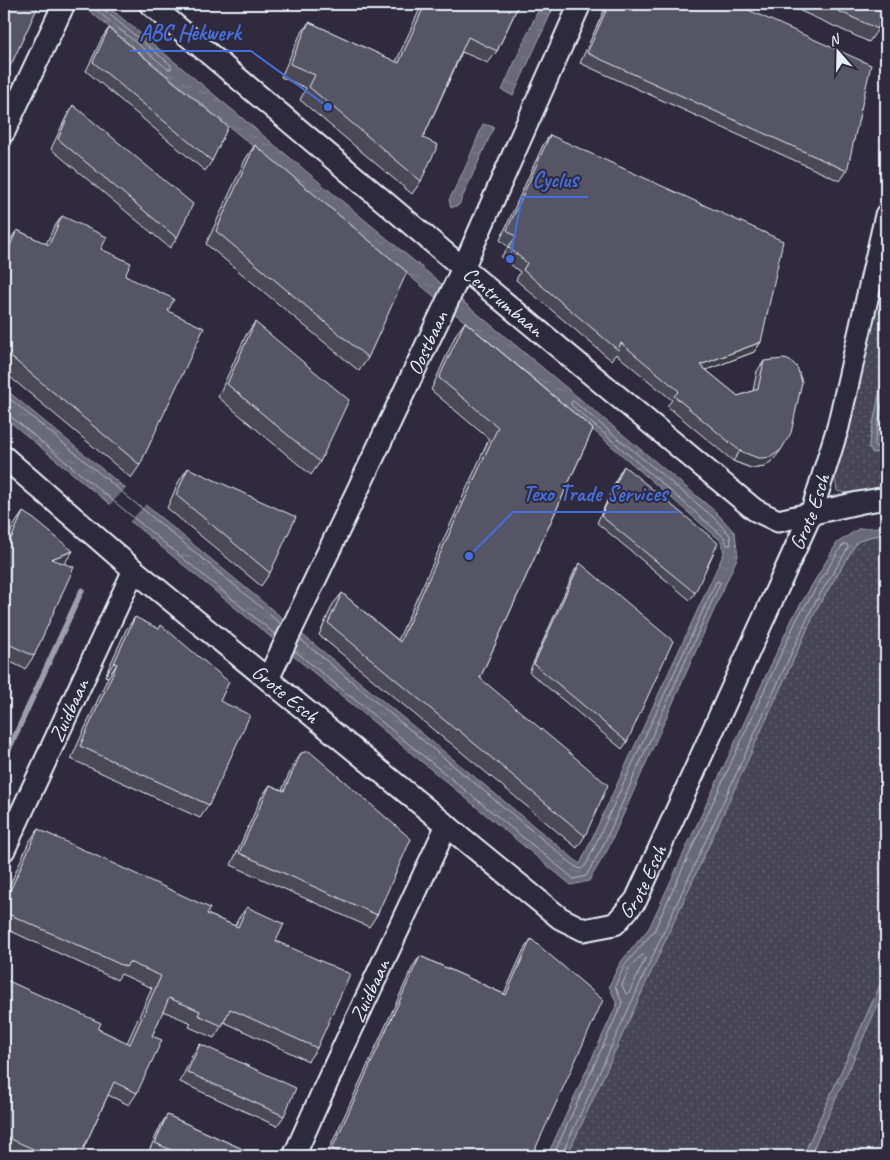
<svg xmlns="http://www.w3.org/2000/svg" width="890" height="1160" font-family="Caveat,sans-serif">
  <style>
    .grass { fill: url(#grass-dots); stroke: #979aa6 }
    .water { fill: url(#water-ripples); stroke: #9c9fab }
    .pier { fill: #2f2a3d }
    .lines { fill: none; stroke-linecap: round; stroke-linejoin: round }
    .shore { stroke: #b5bbc5; stroke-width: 1 }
    .stream { stroke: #9c9fab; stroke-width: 5.5 }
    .minor-casing { stroke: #e8f1f8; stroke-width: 25 }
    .minor { stroke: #2f2a3d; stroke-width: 21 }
    .wall { fill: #4b4957; stroke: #e8f1f8 }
    .shaded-wall { fill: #3d3c47; stroke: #e8f1f8 }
    .building { fill: #575565; stroke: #e8f1f8 }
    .labels { text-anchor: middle; stroke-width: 4; stroke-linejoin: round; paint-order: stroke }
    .street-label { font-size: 21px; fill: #e8f1f8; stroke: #2f2a3d }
    .leader { fill: none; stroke: #466fde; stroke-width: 2 }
    .callout-dot { fill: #466fde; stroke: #2f2a3d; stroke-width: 2 }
    .callout-label { font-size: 22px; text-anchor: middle; font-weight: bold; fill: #466fde; stroke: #2f2a3d; stroke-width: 4; stroke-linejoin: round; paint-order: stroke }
  </style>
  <defs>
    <pattern id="grass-dots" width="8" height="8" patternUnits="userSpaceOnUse" patternTransform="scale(1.25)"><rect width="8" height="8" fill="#464455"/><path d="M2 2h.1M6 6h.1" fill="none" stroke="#615f6e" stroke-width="1.8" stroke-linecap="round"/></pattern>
    <pattern id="water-ripples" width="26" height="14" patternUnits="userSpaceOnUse" patternTransform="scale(1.25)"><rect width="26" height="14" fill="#696978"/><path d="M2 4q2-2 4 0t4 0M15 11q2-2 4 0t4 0" fill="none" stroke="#7e7f8c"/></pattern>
  </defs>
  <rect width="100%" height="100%" fill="#2f2a3d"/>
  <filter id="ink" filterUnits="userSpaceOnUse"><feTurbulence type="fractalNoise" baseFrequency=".02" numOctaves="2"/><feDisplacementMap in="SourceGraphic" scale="10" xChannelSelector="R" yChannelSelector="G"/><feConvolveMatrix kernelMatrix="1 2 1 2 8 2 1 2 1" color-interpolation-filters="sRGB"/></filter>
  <g filter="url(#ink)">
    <g class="grass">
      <path d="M 886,241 L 886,362 L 869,443 L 869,448 L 874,453 L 886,451 L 886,486 L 848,493 L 837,491 L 835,478 Z"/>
      <path d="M 886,534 L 886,972 L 803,1156 L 567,1156 L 817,608 L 857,542 L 869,537 Z"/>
      <path d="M 886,987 L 886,1156 L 810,1156 Z"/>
    </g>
    <g class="water">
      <path d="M 81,4 L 105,4 L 716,512 L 735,533 L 738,556 L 608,849 L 589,881 L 571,885 L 4,417 L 4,388 L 580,864 L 724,553 L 721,541 L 540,384 Z"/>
      <path d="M 541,4 L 555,4 L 513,96 L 502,90 Z"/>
      <path d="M 483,124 L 494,127 L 459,205 L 451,208 L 449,200 L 466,166 Z"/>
      <path d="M 886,362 L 886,451 L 873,453 L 869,448 L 869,443 Z"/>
      <path d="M 886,526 L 886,534 L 869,537 L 857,542 L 817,608 L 567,1156 L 547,1156 L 617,1004 L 609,986 L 620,963 L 649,928 L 793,617 L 837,543 L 858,529 Z"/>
      <path d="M 886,972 L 886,987 L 810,1156 L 803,1156 Z"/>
    </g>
    <path class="pier" d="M 127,487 L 147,503 L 128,523 L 108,507 Z"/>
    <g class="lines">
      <g class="shore">
        <path d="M 89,4 L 168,69 L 171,69 L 171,65 L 104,10 L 102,4"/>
        <path d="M 886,385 L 874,445 L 876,447 L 886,447"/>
        <path d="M 4,394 L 281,624"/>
        <path d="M 573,401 L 712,516 L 730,535 L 731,545 L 727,545 L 724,537 L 572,406 L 571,403 Z"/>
        <path d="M 4,413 L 9,415 L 276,635"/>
        <path d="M 295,651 L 574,879 L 586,876 L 603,846 L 720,583 L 718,581 L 716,582 L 586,865 L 581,869 L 576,867 L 300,639"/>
        <path d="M 643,955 L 645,957 L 645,959 L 629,993 L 626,994 L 622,985 L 629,969 L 641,956 Z"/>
        <path d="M 553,1156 L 621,1006 L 622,1002 L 615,986 L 624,966 L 654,931 L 797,619 L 841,547 L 845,544 L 847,544 L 848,548 L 813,606 L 563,1152 L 563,1156"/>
      </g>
      <path class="stream" d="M 4,760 L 82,590"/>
      <defs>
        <g id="minor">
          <path id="s1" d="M 150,4 L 463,268 L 755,510 L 778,521 L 858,503 L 886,498"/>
          <path d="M 4,132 L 64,4"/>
          <path id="s2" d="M 4,457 L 134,570 L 560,918 L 584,930 L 615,924 L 636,900 L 811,514 L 838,427 L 886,215"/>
          <path id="s3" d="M 268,679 L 463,268 L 580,4"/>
          <path id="s4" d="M 4,850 L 134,570"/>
          <path id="s5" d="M 294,1156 L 328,1080 L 447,825"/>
        </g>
      </defs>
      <use href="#minor" class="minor-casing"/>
      <use href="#minor" class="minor"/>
    </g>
    <g class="wall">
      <path d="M 4,4 L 12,63 L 5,73 L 4,72 Z"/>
      <path d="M 422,4 L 519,4 L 497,51 L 488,63 L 462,52 L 423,138 L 421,181 L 412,194 L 300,100 L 306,88 L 281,77 L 300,35 L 309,22 L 396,62 Z"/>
      <path d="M 607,4 L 735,4 L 847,171 L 840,181 L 580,63 Z"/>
      <path d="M 785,4 L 884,4 L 878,29 L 869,42 Z"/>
      <path d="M 109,28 L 212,161 L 205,171 L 86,71 L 102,38 Z"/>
      <path d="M 73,105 L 177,238 L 170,248 L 51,149 L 67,115 Z"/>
      <path d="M 550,135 L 761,342 L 754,352 L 706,370 L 738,396 L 753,391 L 757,371 L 764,361 L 774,459 L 764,467 L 757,468 L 751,468 L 733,461 L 667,406 L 672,400 L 616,354 L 611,360 L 516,280 L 520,272 L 501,257 L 508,247 L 500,240 L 543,145 Z"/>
      <path d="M 255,145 L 368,358 L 359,371 L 206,244 L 246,158 Z"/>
      <path d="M 62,216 L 101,249 L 125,276 L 168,311 L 140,465 L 131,478 L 4,372 L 4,253 L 8,243 L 17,230 L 46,244 L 53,229 Z"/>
      <path d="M 255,322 L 320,462 L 311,475 L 218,397 L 246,335 Z"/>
      <path d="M 465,322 L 593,429 L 480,678 L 585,836 L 577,848 L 448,741 L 448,742 L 319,635 L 333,604 L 342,593 L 398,640 L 489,439 L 431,390 L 456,334 Z"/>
      <path d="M 624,466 L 695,593 L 690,600 L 597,523 L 620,472 Z"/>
      <path d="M 188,468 L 270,573 L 261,586 L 167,508 L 179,481 Z"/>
      <path d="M 23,512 L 64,564 L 34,656 L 25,669 L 4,659 L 4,535 L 8,538 L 14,525 Z"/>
      <path d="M 580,563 L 627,742 L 622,749 L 529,672 L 575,570 Z"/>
      <path d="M 135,617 L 220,701 L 209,805 L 200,818 L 71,759 L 108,677 L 105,676 L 126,630 Z"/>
      <path d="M 301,753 L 377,915 L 369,927 L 231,865 L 262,796 L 270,785 L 282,790 L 293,765 Z"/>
      <path d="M 38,829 L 207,914 L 235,926 L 238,919 L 247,907 L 276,941 L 317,1048 L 308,1061 L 224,1022 L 214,1038 L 189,1027 L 191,1023 L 163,1011 L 152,1036 L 137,1093 L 129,1105 L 108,1095 L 80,1156 L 14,1156 L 4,1152 L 4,979 L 98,1029 L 127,1043 L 152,988 L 121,974 L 117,980 L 4,928 L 4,898 L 29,842 Z"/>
      <path d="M 531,939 L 532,1156 L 326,1156 L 413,966 L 420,956 L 504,994 L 524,949 Z"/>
      <path d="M 200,1044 L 284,1116 L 277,1126 L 180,1082 L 193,1054 Z"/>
      <path d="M 167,1115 L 258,1156 L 156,1156 L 148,1153 L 161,1125 Z"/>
    </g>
    <g class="shaded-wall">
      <path d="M 761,342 L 754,352 L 693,375 L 700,365 Z"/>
      <path d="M 781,450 L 774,459 L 764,467 L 757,468 L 751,468 L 733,461 L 740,451 Z"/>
      <path d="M 73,551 L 64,564 L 51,559 Z"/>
      <path d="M 114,663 L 117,664 L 108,677 L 105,676 Z"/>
    </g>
    <g class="building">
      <path d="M 4,4 L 39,4 L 12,63 L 4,56 Z"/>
      <path d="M 425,4 L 519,4 L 497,51 L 468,37 L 423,138 L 438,145 L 421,181 L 309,87 L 315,75 L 290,64 L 309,22 L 399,63 Z"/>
      <path d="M 609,4 L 735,4 L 871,65 L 847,171 L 587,53 Z"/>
      <path d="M 823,4 L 884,4 L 878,29 Z"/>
      <path d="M 109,28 L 228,127 L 212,161 L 93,62 Z"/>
      <path d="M 73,105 L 193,204 L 177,238 L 58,139 Z"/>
      <path d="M 550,135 L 783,241 L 761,342 L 700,365 L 738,396 L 758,389 L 764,361 L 783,359 L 788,360 L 793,363 L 797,367 L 802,382 L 791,433 L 781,450 L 771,457 L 764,458 L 758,458 L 740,451 L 674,396 L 679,391 L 621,343 L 618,350 L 523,270 L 527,263 L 508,247 L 516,237 L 507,230 Z"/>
      <path d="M 255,145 L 407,272 L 368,358 L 216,231 Z"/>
      <path d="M 62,216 L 107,237 L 101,249 L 131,263 L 125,276 L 174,299 L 168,311 L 204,328 L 140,465 L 4,351 L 4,259 L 17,230 L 49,245 Z"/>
      <path d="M 255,322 L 349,400 L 320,462 L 227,384 Z"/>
      <path d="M 465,322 L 593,429 L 480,678 L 608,785 L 585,836 L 457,729 L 456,730 L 328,623 L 342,593 L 400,642 L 498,427 L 439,378 Z"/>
      <path d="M 624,466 L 718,543 L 695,593 L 601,516 Z"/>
      <path d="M 188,468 L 296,517 L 270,573 L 176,495 Z"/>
      <path d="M 23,512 L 34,519 L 73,551 L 51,559 L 74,567 L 34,656 L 4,642 L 4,535 L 11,539 Z"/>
      <path d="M 580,563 L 673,641 L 627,742 L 534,664 Z"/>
      <path d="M 135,617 L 159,629 L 161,625 L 229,682 L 220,701 L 250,715 L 209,805 L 80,746 L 117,664 L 114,663 Z"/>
      <path d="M 309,751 L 411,839 L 377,915 L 239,853 L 270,785 L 284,791 L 301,753 Z"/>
      <path d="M 38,829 L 210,908 L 207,914 L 238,927 L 247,907 L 284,924 L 276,941 L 350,974 L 317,1048 L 230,1009 L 222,1026 L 198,1015 L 200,1011 L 169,998 L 152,1036 L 162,1040 L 137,1093 L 114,1082 L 80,1156 L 49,1156 L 4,1136 L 4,979 L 101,1023 L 98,1029 L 130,1044 L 161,976 L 129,962 L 126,967 L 4,912 L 4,904 Z"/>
      <path d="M 531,939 L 603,1000 L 532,1156 L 347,1156 L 332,1149 L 420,956 L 506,995 Z"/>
      <path d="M 200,1044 L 296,1088 L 284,1116 L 187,1072 Z"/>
      <path d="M 167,1115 L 258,1156 L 185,1156 L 155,1143 Z"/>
    </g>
  </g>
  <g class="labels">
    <g class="street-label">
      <text dy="7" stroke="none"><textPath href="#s1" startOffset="462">Centrumbaan</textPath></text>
      <text dy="7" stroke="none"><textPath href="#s3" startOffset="372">Oostbaan</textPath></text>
      <text dy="7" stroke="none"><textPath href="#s2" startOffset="1238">Grote Esch</textPath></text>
      <text dy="7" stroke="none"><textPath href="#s2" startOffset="368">Grote Esch</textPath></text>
      <text dy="7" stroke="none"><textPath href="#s4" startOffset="154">Zuidbaan</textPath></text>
      <text dy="7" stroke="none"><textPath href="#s2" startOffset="832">Grote Esch</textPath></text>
      <text dy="7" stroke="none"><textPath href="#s5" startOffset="182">Zuidbaan</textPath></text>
    </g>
  </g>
  <path class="leader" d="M328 107L251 51H130M510 259L522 197H588M469 556L513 512H678"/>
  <g class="callout-dot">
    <circle cx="328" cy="107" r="5"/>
    <circle cx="510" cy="259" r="5"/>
    <circle cx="469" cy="556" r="5"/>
  </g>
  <g class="callout-label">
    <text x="190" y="40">ABC Hekwerk</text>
    <text x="555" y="187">Cyclus</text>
    <text x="595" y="501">Texo Trade Services</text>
  </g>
  <rect width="890" height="1160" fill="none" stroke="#2f2a3d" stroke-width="20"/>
  <rect x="10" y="10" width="870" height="1140" fill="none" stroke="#e8f1f8" stroke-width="2" filter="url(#ink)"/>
  <g transform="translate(838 52) rotate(340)" stroke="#2f2a3d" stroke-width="4" paint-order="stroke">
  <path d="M0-4L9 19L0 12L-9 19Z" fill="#e8f1f8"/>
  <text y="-8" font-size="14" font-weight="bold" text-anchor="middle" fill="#e8f1f8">N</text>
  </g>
</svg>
